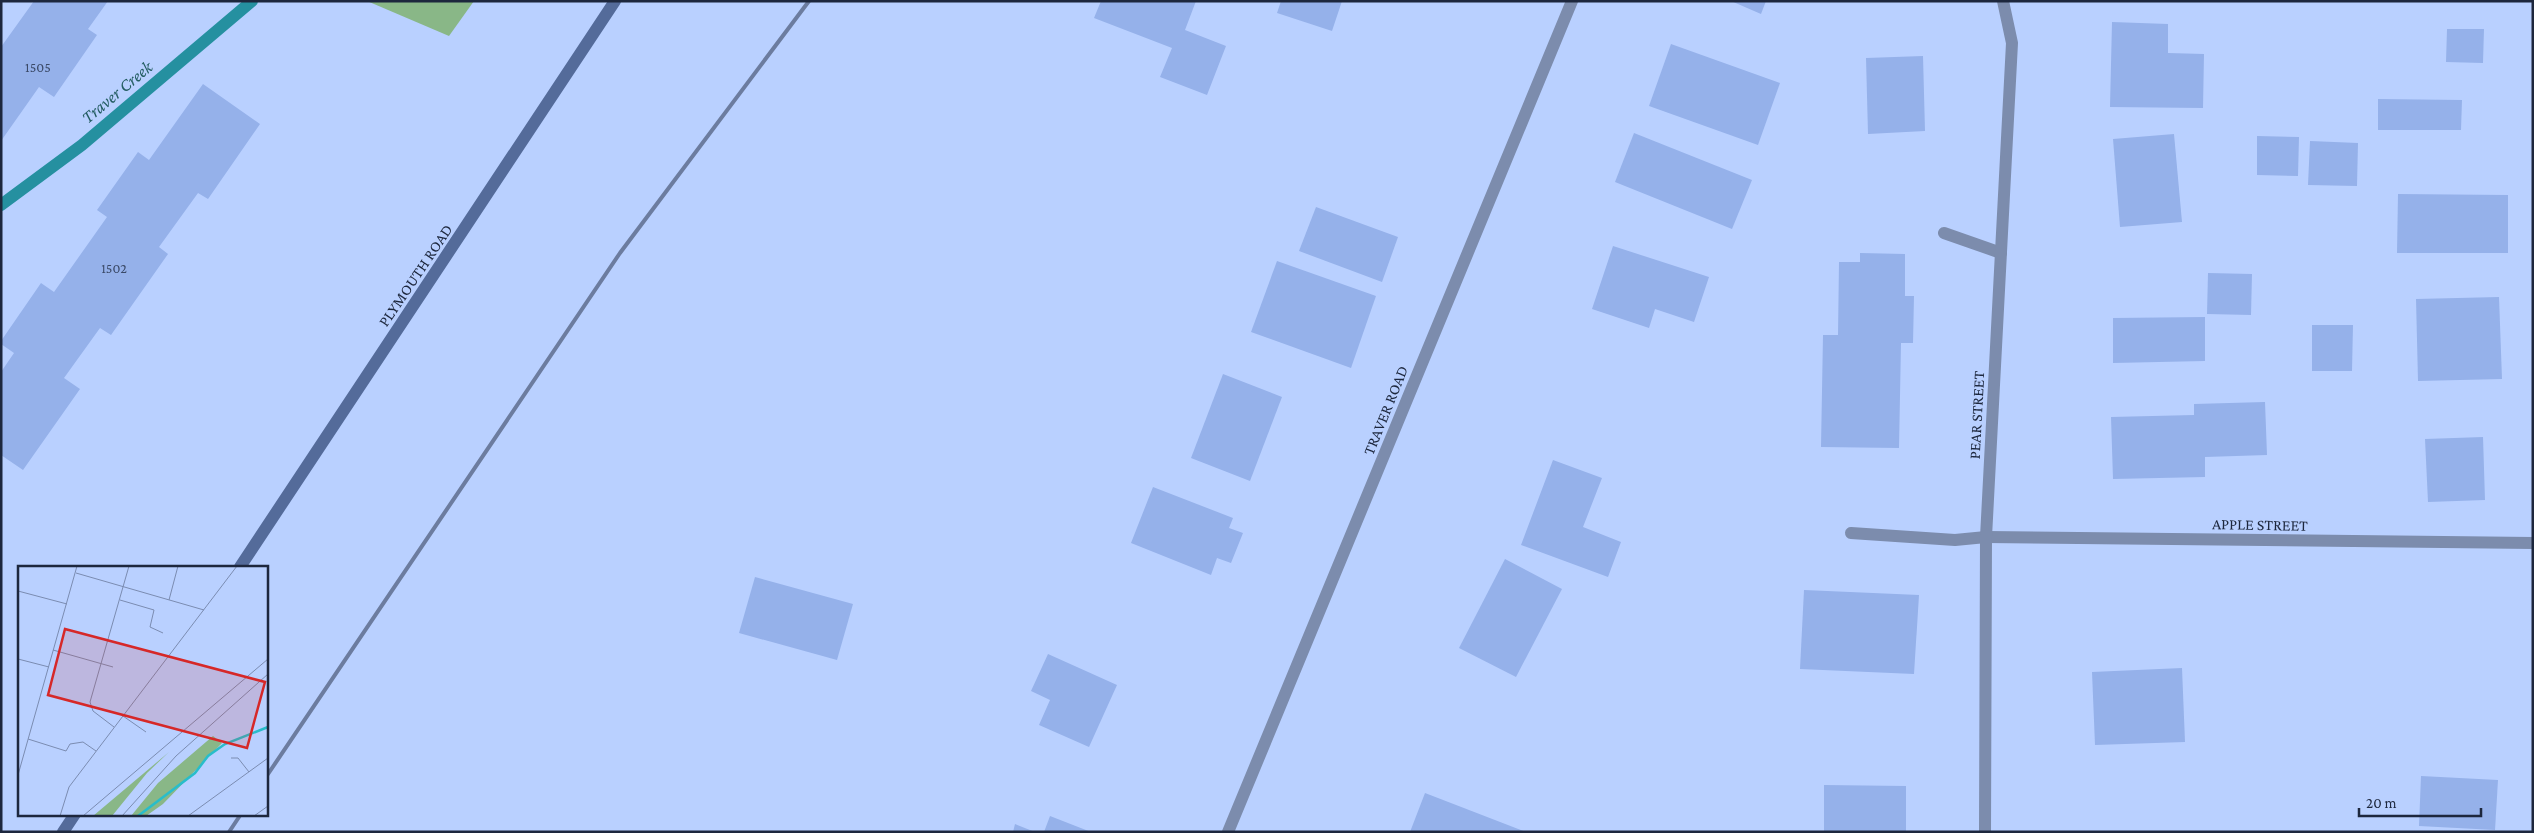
<svg xmlns="http://www.w3.org/2000/svg" width="2534" height="833" font-family="'Crimson Pro',serif">
  <style>
    .green { fill: #89b787 }
    .lines { fill: none; stroke-linecap: round; stroke-linejoin: round }
    .stream { stroke: #2590a0; stroke-width: 12 }
    .building { fill: #95b1ea }
    .lane { stroke: #7c8cad; stroke-width: 12 }
    .street { stroke: #7c8cad; stroke-width: 12 }
    .secondary { stroke: #546b9a; stroke-width: 12 }
    .rail { stroke: #6c7c9f; stroke-width: 4 }
    .labels { text-anchor: middle; stroke-width: 5; stroke-linejoin: round; paint-order: stroke }
    .number-label { font-size: 14px; fill: #3b4a68 }
    .street-label { font-size: 16px; fill: #1d273d; stroke: #b9d0ff }
    .water-label { font-size: 18px; font-style: italic; fill: #245d62; stroke: #b9d0ff }
    .inset-river { fill: none; stroke: #28bdca; stroke-width: 2.5 }
    .inset-road { fill: none; stroke: #7b8cb1; stroke-width: 1 }
    .view { fill: #d62828; fill-opacity: 0.15; stroke: #d62828; stroke-width: 2.5 }
    .inset-edge { fill: none; stroke: #1d273d; stroke-width: 2.5 }
  </style>
  <rect width="100%" height="100%" fill="#b9d0ff"/>
  <path class="green" d="M 367,1 L 474,1 L 449,36 Z"/>
  <g class="lines">
    <path class="stream" d="M 1,205 L 82,145 L 252,1"/>
  </g>
  <g class="building">
    <path d="M 34,1 L 108,1 L 88,29 L 97,35 L 54,97 L 39,87 L 1,141 L 1,47 Z"/>
    <path d="M 1101,1 L 1196,1 L 1185,30 L 1226,46 L 1207,95 L 1160,77 L 1172,48 L 1094,18 Z"/>
    <path d="M 1281,1 L 1342,1 L 1332,31 L 1277,13 Z"/>
    <path d="M 1731,1 L 1766,1 L 1761,14 Z"/>
    <path d="M 2112,22 L 2168,24 L 2168,53 L 2204,54 L 2203,108 L 2110,107 Z"/>
    <path d="M 2447,29 L 2484,29 L 2483,63 L 2446,62 Z"/>
    <path d="M 1671,44 L 1780,83 L 1758,145 L 1649,106 Z"/>
    <path d="M 1923,56 L 1925,131 L 1868,134 L 1866,58 Z"/>
    <path d="M 203,84 L 260,124 L 208,199 L 198,193 L 159,247 L 168,254 L 111,335 L 100,328 L 64,378 L 80,389 L 23,470 L 1,455 L 1,372 L 14,353 L 1,344 L 1,341 L 41,283 L 54,292 L 107,217 L 97,210 L 138,152 L 149,160 Z"/>
    <path d="M 2378,99 L 2462,100 L 2461,130 L 2378,130 Z"/>
    <path d="M 1634,133 L 1752,180 L 1732,229 L 1615,182 Z"/>
    <path d="M 2174,134 L 2182,222 L 2120,227 L 2113,139 Z"/>
    <path d="M 2257,136 L 2299,137 L 2298,176 L 2257,175 Z"/>
    <path d="M 2310,141 L 2358,143 L 2357,186 L 2308,185 Z"/>
    <path d="M 2398,194 L 2508,195 L 2508,253 L 2397,253 Z"/>
    <path d="M 1316,207 L 1398,237 L 1382,282 L 1299,251 Z"/>
    <path d="M 1613,246 L 1709,277 L 1694,322 L 1655,309 L 1649,328 L 1592,309 Z"/>
    <path d="M 1860,253 L 1905,254 L 1905,296 L 1914,296 L 1913,343 L 1901,343 L 1899,448 L 1821,447 L 1823,335 L 1838,335 L 1839,262 L 1860,262 Z"/>
    <path d="M 1277,261 L 1376,296 L 1351,368 L 1251,332 Z"/>
    <path d="M 2208,273 L 2252,274 L 2251,315 L 2207,314 Z"/>
    <path d="M 2499,297 L 2502,379 L 2418,381 L 2416,299 Z"/>
    <path d="M 2205,317 L 2205,361 L 2113,363 L 2113,318 Z"/>
    <path d="M 2312,325 L 2353,325 L 2352,371 L 2312,371 Z"/>
    <path d="M 1223,374 L 1282,397 L 1250,481 L 1191,458 Z"/>
    <path d="M 2265,402 L 2267,455 L 2205,457 L 2205,477 L 2113,479 L 2111,417 L 2194,415 L 2194,404 Z"/>
    <path d="M 2483,437 L 2485,500 L 2428,502 L 2425,439 Z"/>
    <path d="M 1553,460 L 1602,478 L 1583,527 L 1621,542 L 1608,577 L 1521,545 Z"/>
    <path d="M 1153,487 L 1233,518 L 1229,528 L 1243,533 L 1231,563 L 1217,558 L 1211,575 L 1131,543 Z"/>
    <path d="M 1505,559 L 1562,589 L 1516,677 L 1459,648 Z"/>
    <path d="M 755,577 L 853,604 L 837,660 L 739,633 Z"/>
    <path d="M 1804,590 L 1919,595 L 1914,674 L 1800,669 Z"/>
    <path d="M 1048,654 L 1117,685 L 1089,747 L 1039,725 L 1050,700 L 1031,691 Z"/>
    <path d="M 2182,668 L 2185,742 L 2095,745 L 2092,672 Z"/>
    <path d="M 2421,776 L 2498,780 L 2495,830 L 2419,826 Z"/>
    <path d="M 1824,785 L 1906,786 L 1906,832 L 1824,832 Z"/>
    <path d="M 1425,793 L 1526,832 L 1410,832 Z"/>
    <path d="M 1050,816 L 1091,832 L 1044,832 Z"/>
    <path d="M 1015,824 L 1035,832 L 1013,832 Z"/>
  </g>
  <g class="lines">
    <g class="lane">
      <path d="M 1944,233 L 2001,253"/>
      <path d="M 1851,533 L 1955,540 L 1986,537"/>
    </g>
    <g class="street">
      <path d="M 1986,537 L 2533,543"/>
      <path d="M 1228,832 L 1572,1"/>
      <path d="M 1985,832 L 1986,537 L 2012,43 L 2003,1"/>
    </g>
    <g class="secondary">
      <path d="M 240,567 L 615,1"/>
      <path d="M 63,832 L 75,814"/>
    </g>
    <g class="rail">
      <path d="M 266,777 L 620,253 L 809,1"/>
      <path d="M 229,832 L 241,814"/>
    </g>
  </g>
  <g class="labels">
    <g class="number-label">
      <text x="38" y="72">1505</text>
      <text x="114" y="273">1502</text>
    </g>
    <g class="street-label">
      <text transform="translate(415 275) rotate(-56)" y="6">PLYMOUTH ROAD</text>
      <text transform="translate(1385 410) rotate(-68)" y="6">TRAVER ROAD</text>
      <text transform="translate(1976 415) rotate(-87)" y="6">PEAR STREET</text>
      <text transform="translate(2260 524) rotate(1)" y="6">APPLE STREET</text>
    </g>
    <g class="water-label">
      <text transform="translate(117 92) rotate(-40)" y="6">Traver Creek</text>
    </g>
  </g>
  <g transform="translate(18 566)">
    <rect width="250" height="250" fill="#b9d0ff"/>
    <path d="M 195,170 L 204,177 L 145,238 L 128,250 L 113,250 L 140,217 ZM 151,186 L 129,207 L 94,250 L 75,250 Z" fill="#89b787"/>
    <path class="inset-river" d="M 120,250 L 177,207 L 190,190 L 207,178 L 250,161"/>
    <path class="inset-road" d="M 58,7 L 186,44M 0,25 L 49,38M 102,34 L 136,44 L 132,61 L 145,67M 151,34 L 160,0M 35,84 L 95,101M 0,93 L 31,101M 105,150 L 128,166M 96,161 L 75,145 L 72,136 L 111,0M 10,173 L 48,185 L 52,178 L 65,176 L 78,185M 213,192 L 220,192 L 231,206M 0,209 L 59,0M 42,250 L 51,221 L 219,0M 65,250 L 250,93M 104,250 L 158,190 L 250,108M 170,250 L 250,192M 236,250 L 250,240"/>
    <path class="view" d="M 47,63 L 247,116 L 229,182 L 30,129 Z"/>
    <rect width="250" height="250" class="inset-edge"/>
  </g>
  <rect width="2534" height="833" fill="none" stroke="#1d273d" stroke-width="5"/>
  <path d="M2359 808v8h122v-8" fill="none" stroke="#1d273d" stroke-width="2.5"/>
  <text x="2366" y="808" font-size="15" fill="#1d273d" stroke="#b9d0ff" stroke-width="4" paint-order="stroke">20 m</text>
</svg>
